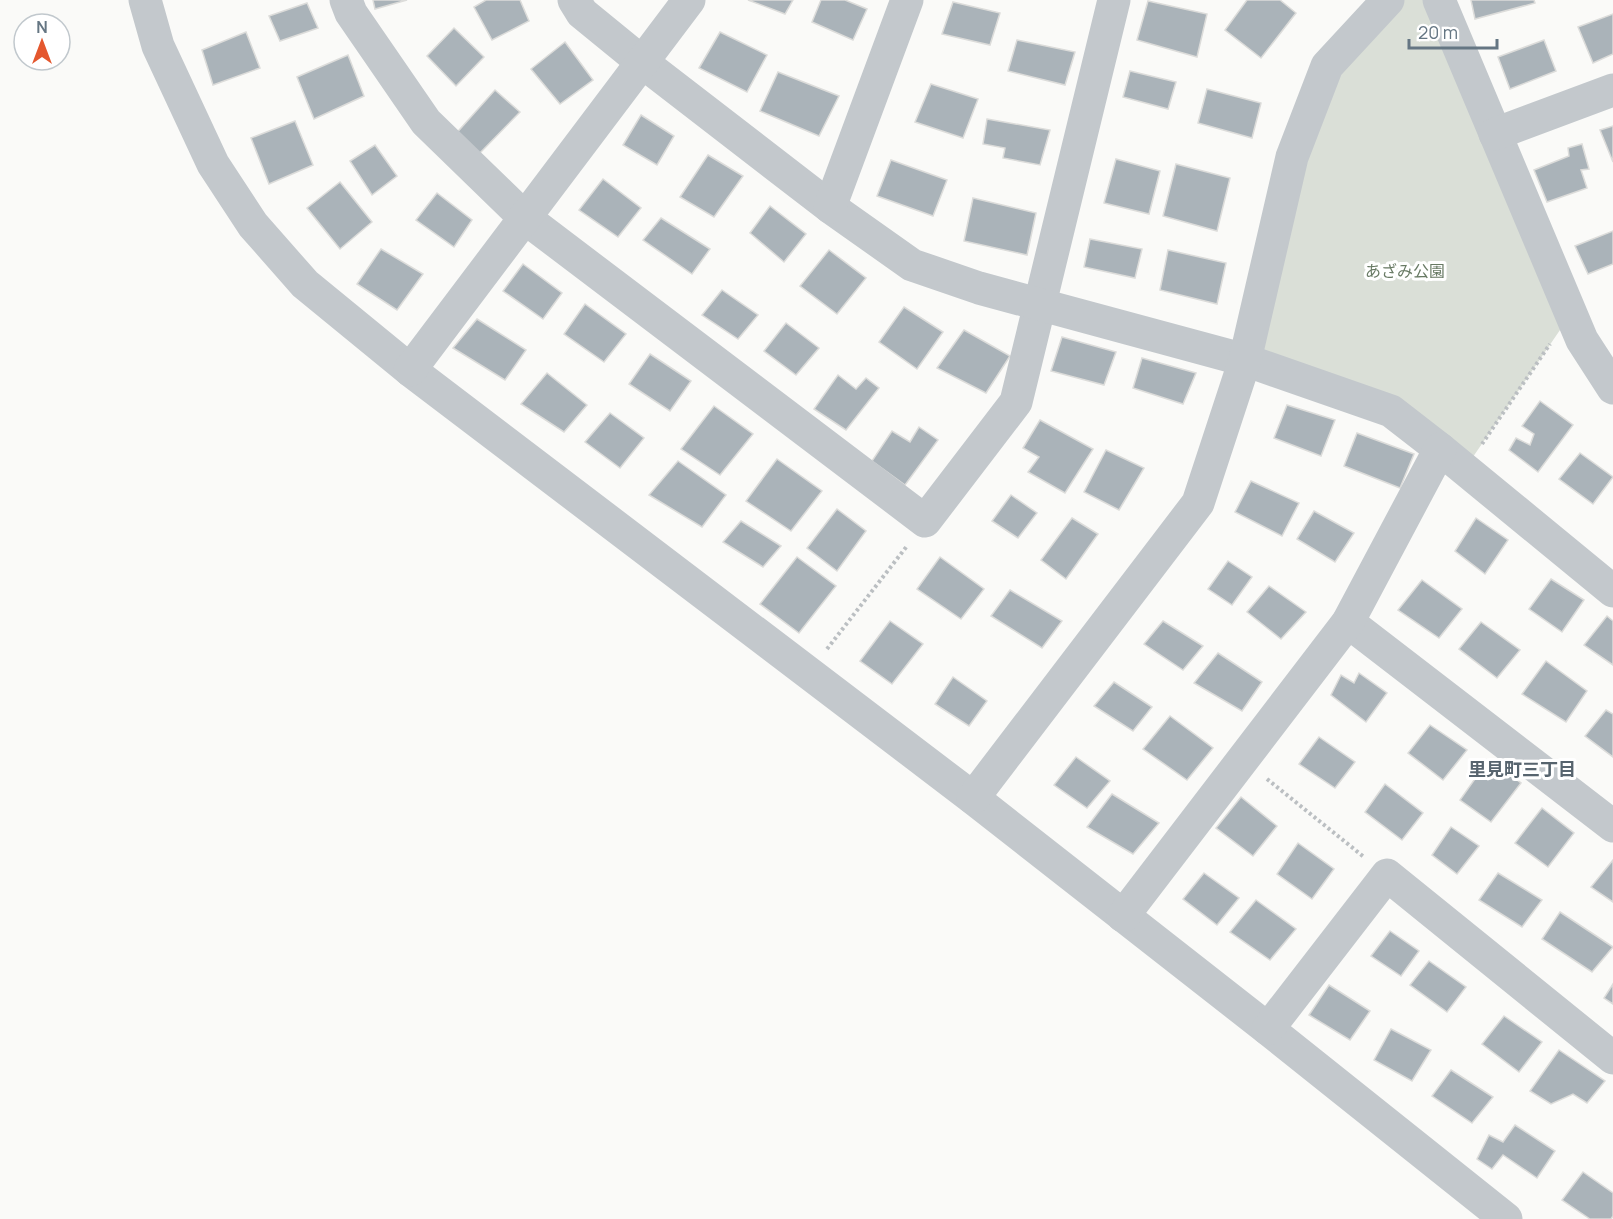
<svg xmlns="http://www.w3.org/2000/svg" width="1613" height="1219" font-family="Manrope,'Noto Sans JP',sans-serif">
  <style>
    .green { fill: #dadfd7 }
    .building { fill: #aab3b9; stroke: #dcdcda; stroke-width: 1.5 }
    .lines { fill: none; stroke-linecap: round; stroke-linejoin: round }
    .path { stroke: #bbbfc2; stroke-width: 4; stroke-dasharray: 3 3; stroke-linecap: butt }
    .minor { stroke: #c3c8cc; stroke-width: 33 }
    .labels { text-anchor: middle; stroke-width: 6; stroke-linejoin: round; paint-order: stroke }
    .park-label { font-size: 16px; fill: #687a64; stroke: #fff }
    .neighbourhood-label { font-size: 18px; font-weight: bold; fill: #57646e; stroke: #fff }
  </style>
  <rect width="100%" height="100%" fill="#fafaf8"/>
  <path class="green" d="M 1388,0 L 1439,0 L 1571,314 L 1464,470 L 1440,449 L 1245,360 L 1327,66 Z"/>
  <g class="building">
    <path d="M 373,0 L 407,0 L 375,9 Z"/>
    <path d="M 486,0 L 520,0 L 529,21 L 492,40 L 474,7 Z"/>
    <path d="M 748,0 L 793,0 L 785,14 Z"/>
    <path d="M 821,0 L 845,0 L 867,9 L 853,40 L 812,22 Z"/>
    <path d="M 1247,0 L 1280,0 L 1296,13 L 1261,58 L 1225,30 Z"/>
    <path d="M 1471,0 L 1534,0 L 1535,3 L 1475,19 Z"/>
    <path d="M 1148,1 L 1207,14 L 1197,57 L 1137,40 Z"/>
    <path d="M 953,2 L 1000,13 L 990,45 L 942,34 Z"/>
    <path d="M 307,3 L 318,28 L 280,41 L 269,16 Z"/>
    <path d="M 1613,14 L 1613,54 L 1593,63 L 1578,27 Z"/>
    <path d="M 454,28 L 484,57 L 456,86 L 427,56 Z"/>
    <path d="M 246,32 L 260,68 L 213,85 L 202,50 Z"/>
    <path d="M 720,32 L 767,55 L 747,92 L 699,68 Z"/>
    <path d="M 1017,40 L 1075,52 L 1065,85 L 1008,71 Z"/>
    <path d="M 1544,40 L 1556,71 L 1510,89 L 1498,57 Z"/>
    <path d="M 565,42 L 593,80 L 560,104 L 531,69 Z"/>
    <path d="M 348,55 L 364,96 L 314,119 L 297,77 Z"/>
    <path d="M 1130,71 L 1176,82 L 1168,109 L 1123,97 Z"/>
    <path d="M 778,72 L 839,96 L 819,136 L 760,111 Z"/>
    <path d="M 931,84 L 978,99 L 963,138 L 915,122 Z"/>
    <path d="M 1207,89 L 1261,103 L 1252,138 L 1198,123 Z"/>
    <path d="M 495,90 L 520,112 L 477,156 L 453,137 Z"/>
    <path d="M 641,115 L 674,136 L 657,165 L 623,145 Z"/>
    <path d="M 987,119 L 1050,130 L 1040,165 L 1003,158 L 1005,148 L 983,144 Z"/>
    <path d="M 295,121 L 313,165 L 269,184 L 251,138 Z"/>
    <path d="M 1613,126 L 1613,162 L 1600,130 Z"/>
    <path d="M 1582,144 L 1589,169 L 1581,170 L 1587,188 L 1547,202 L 1534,170 L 1569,156 L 1568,148 Z"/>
    <path d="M 375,145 L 397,176 L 372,195 L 350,161 Z"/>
    <path d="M 708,155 L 743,176 L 714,217 L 680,197 Z"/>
    <path d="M 1116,159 L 1160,171 L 1149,214 L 1104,203 Z"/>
    <path d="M 891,160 L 947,180 L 933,216 L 877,196 Z"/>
    <path d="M 1176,164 L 1230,178 L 1217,231 L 1163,216 Z"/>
    <path d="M 603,179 L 641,208 L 618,237 L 579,210 Z"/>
    <path d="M 340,182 L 372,222 L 340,249 L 307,208 Z"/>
    <path d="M 437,193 L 472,220 L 454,247 L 416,220 Z"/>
    <path d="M 973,198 L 1036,213 L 1027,255 L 964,241 Z"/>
    <path d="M 770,206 L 806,234 L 784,262 L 750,233 Z"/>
    <path d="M 661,218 L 710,249 L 692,274 L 643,240 Z"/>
    <path d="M 1613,231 L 1613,264 L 1588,274 L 1575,246 Z"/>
    <path d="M 1090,239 L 1142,249 L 1135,278 L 1084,267 Z"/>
    <path d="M 381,249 L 423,274 L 397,310 L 357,284 Z"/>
    <path d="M 829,250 L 866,278 L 837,314 L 800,286 Z"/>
    <path d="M 1168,250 L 1226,263 L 1217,304 L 1160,290 Z"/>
    <path d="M 523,264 L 562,293 L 543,319 L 503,291 Z"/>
    <path d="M 722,290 L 758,315 L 738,339 L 702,315 Z"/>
    <path d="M 585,304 L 626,334 L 604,362 L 564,334 Z"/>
    <path d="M 904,307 L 943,332 L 917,369 L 879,342 Z"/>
    <path d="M 477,319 L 526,350 L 505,380 L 453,348 Z"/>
    <path d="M 786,323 L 819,348 L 796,375 L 764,351 Z"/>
    <path d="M 964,330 L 1010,356 L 986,393 L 937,368 Z"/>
    <path d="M 1062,337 L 1116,352 L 1104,385 L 1051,371 Z"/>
    <path d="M 650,354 L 691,381 L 670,411 L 629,384 Z"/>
    <path d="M 1142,358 L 1196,373 L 1183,404 L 1133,388 Z"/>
    <path d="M 547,373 L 587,405 L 564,432 L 521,404 Z"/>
    <path d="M 838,375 L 856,389 L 866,378 L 879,388 L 846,430 L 814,409 Z"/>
    <path d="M 1540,401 L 1573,425 L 1538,472 L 1509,450 L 1516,438 L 1530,445 L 1534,434 L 1522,426 Z"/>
    <path d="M 1287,405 L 1335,420 L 1321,456 L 1274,438 Z"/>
    <path d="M 714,406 L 753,434 L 720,475 L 681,449 Z"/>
    <path d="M 610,413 L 644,438 L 620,468 L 585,442 Z"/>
    <path d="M 1040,420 L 1093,449 L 1065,493 L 1028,472 L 1039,457 L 1023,448 Z"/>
    <path d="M 919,427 L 938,440 L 905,485 L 872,461 L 892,431 L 910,442 Z"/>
    <path d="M 1357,433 L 1414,454 L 1400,488 L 1344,466 Z"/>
    <path d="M 1106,450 L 1144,468 L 1119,510 L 1084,492 Z"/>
    <path d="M 1580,453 L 1613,477 L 1593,504 L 1559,479 Z"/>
    <path d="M 777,459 L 822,491 L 791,531 L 746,501 Z"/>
    <path d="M 678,461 L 726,495 L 702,527 L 649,495 Z"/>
    <path d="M 1251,481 L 1299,503 L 1282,536 L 1235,512 Z"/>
    <path d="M 1011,495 L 1037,513 L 1018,538 L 992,521 Z"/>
    <path d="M 837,509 L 866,531 L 837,571 L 807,548 Z"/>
    <path d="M 1314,511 L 1354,533 L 1335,562 L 1297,539 Z"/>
    <path d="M 1072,518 L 1098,534 L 1066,579 L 1041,560 Z"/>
    <path d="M 1476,518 L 1508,540 L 1485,574 L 1455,551 Z"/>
    <path d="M 741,521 L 781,546 L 763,567 L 723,542 Z"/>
    <path d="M 797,557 L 836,586 L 799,633 L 760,604 Z"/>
    <path d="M 940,557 L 984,589 L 961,619 L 917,589 Z"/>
    <path d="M 1228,561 L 1252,577 L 1232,605 L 1208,589 Z"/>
    <path d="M 1551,579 L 1584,600 L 1562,632 L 1529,609 Z"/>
    <path d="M 1422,580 L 1462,609 L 1439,638 L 1398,610 Z"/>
    <path d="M 1269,586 L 1306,612 L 1281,639 L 1247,612 Z"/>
    <path d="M 1010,590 L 1062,621 L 1042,648 L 991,616 Z"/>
    <path d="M 1607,616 L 1613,621 L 1613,665 L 1584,645 Z"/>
    <path d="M 890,621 L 923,644 L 892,684 L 860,661 Z"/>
    <path d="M 1163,621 L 1203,646 L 1183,670 L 1144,644 Z"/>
    <path d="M 1481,622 L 1520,650 L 1497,678 L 1459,649 Z"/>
    <path d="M 1218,653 L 1262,682 L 1242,711 L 1194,683 Z"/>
    <path d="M 1546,661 L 1587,691 L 1566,722 L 1522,694 Z"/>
    <path d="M 1359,673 L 1387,693 L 1366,722 L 1331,695 L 1341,675 L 1354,683 Z"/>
    <path d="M 953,677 L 987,701 L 969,726 L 935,704 Z"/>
    <path d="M 1114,682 L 1152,707 L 1133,731 L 1094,706 Z"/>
    <path d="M 1606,710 L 1613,714 L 1613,757 L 1585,736 Z"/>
    <path d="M 1170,716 L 1213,748 L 1187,780 L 1143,749 Z"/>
    <path d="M 1430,725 L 1467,750 L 1443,780 L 1408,753 Z"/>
    <path d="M 1319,737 L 1355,762 L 1335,788 L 1299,764 Z"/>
    <path d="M 1076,757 L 1110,781 L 1087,808 L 1054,785 Z"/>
    <path d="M 1489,759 L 1521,783 L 1491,822 L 1460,800 Z"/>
    <path d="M 1385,784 L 1423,813 L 1402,840 L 1365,812 Z"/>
    <path d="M 1112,794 L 1159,823 L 1133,854 L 1087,827 Z"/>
    <path d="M 1241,797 L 1277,826 L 1253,856 L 1216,828 Z"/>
    <path d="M 1542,808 L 1574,833 L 1548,867 L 1515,843 Z"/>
    <path d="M 1451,827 L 1479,846 L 1457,874 L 1432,855 Z"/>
    <path d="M 1298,843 L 1334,869 L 1312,899 L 1277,874 Z"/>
    <path d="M 1613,860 L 1613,902 L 1591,887 Z"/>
    <path d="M 1204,873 L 1239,898 L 1217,925 L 1183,899 Z"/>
    <path d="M 1498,873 L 1542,900 L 1522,927 L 1479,900 Z"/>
    <path d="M 1256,900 L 1296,929 L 1270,960 L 1230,932 Z"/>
    <path d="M 1560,912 L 1613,947 L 1592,972 L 1542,939 Z"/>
    <path d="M 1390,931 L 1419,951 L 1401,976 L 1371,956 Z"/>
    <path d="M 1429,961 L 1466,987 L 1447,1012 L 1410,985 Z"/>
    <path d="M 1613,984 L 1613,1004 L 1604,998 Z"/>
    <path d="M 1329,985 L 1370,1011 L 1350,1040 L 1309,1015 Z"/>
    <path d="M 1504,1016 L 1542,1042 L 1519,1072 L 1482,1044 Z"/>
    <path d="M 1391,1029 L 1431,1050 L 1412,1081 L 1374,1060 Z"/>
    <path d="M 1559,1050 L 1605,1081 L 1587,1103 L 1573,1094 L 1551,1104 L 1530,1091 Z"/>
    <path d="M 1451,1070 L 1493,1097 L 1472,1123 L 1432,1096 Z"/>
    <path d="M 1515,1125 L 1555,1151 L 1537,1178 L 1503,1155 L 1492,1169 L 1477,1159 L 1489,1135 L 1503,1142 Z"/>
    <path d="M 1583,1172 L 1613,1193 L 1613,1216 L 1611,1219 L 1590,1219 L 1562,1200 Z"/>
  </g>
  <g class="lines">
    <g class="path">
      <path d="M 1482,444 L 1550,344"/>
      <path d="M 827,649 L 907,546"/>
      <path d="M 1267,779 L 1364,857"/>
    </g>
    <g class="minor">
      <path d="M 145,0 L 158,46 L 213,164 L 253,225 L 305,284 L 410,370 L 973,798 L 1268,1029 L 1506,1219"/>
      <path d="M 346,0 L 351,13 L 426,122 L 525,218 L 925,521 L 1016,402 L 1114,0"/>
      <path d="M 574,0 L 582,13 L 642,62 L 830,207 L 912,265 L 979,288 L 1245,360 L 1391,411 L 1440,449 L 1613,591"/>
      <path d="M 1439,0 L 1582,340 L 1613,388"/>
      <path d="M 1495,134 L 1613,90"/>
      <path d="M 830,207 L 907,0"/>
      <path d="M 410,370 L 689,0"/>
      <path d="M 1348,622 L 1613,826"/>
      <path d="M 973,798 L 1198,503 L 1245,360 L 1292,157 L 1327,66 L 1388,0"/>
      <path d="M 1123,916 L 1348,622 L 1440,449"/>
      <path d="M 1268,1029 L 1387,875 L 1613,1058"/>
    </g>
  </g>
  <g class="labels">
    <g class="park-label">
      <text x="1405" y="277">あざみ公園</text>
    </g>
    <g class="neighbourhood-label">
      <text x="1522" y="776">里見町三丁目</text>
    </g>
  </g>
  <g transform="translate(42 42)"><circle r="28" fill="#ffffff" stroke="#c1c8cd" stroke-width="1.5"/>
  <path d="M0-4.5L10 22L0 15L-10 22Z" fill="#e4572e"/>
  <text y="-9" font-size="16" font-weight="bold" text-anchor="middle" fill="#657683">N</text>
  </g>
  <path d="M1409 39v9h88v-9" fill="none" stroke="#657683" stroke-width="3"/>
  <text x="1418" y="39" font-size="18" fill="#657683" stroke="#ffffff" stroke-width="4.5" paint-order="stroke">20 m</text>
</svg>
